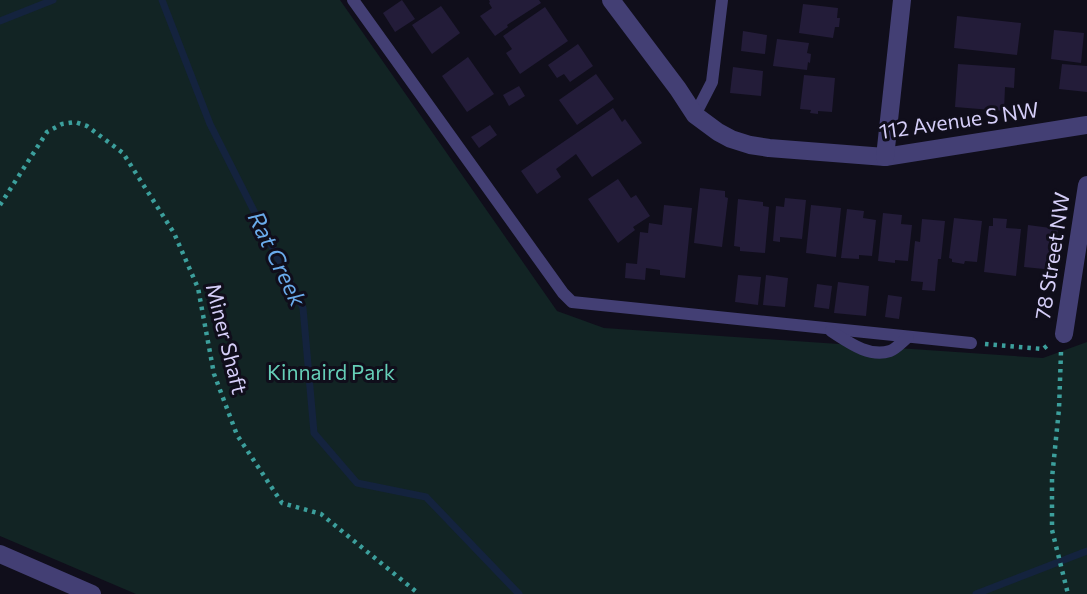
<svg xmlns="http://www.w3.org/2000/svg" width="1087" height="594" font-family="Commissioner,sans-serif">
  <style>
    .green { fill: #122424 }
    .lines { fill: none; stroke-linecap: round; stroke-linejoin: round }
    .stream { stroke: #14233e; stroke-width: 7 }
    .building { fill: #231c39 }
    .path { stroke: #3c9f9c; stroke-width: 4.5; stroke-dasharray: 3.5 5; stroke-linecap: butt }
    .service { stroke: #433f74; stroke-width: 12 }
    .minor { stroke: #433f74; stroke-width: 18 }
    .labels { text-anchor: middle; stroke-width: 6; stroke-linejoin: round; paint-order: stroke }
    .street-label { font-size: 21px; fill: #d5cef8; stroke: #100e1b }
    .park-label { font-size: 21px; fill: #65ceb7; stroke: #100e1b }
    .water-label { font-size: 23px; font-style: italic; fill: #6aabeb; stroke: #100e1b }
  </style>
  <rect width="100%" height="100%" fill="#100e1b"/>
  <path class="green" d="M 0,0 L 340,0 L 557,311 L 604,328 L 1043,358 L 1087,342 L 1087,594 L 136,594 L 0,536 Z"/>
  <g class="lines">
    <g class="stream">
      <path d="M 162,0 L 210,124 L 303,308 L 314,433 L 357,483 L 426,497 L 519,594"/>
      <path d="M 0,21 L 53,0"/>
      <path d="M 976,594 L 1087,551"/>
    </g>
  </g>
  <g class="building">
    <path d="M 402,0 L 415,19 L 395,32 L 383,13 Z"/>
    <path d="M 489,0 L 539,0 L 541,3 L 507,25 L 508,27 L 495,36 L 480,16 L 492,8 L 489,3 L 490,2 Z"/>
    <path d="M 803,4 L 838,8 L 837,18 L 840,18 L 839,27 L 835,27 L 833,38 L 799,33 Z"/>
    <path d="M 441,6 L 460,33 L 432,54 L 412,25 Z"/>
    <path d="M 545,7 L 568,41 L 520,74 L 506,53 L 512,49 L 503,36 Z"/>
    <path d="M 957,16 L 1021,23 L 1017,55 L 954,48 Z"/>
    <path d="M 1054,30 L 1084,33 L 1081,63 L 1051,59 Z"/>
    <path d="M 743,31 L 767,35 L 765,54 L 741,51 Z"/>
    <path d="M 777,39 L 809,43 L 807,53 L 811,54 L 810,63 L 808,62 L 807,70 L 773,66 Z"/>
    <path d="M 578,44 L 593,66 L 570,82 L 564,74 L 557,78 L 548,65 Z"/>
    <path d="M 468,57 L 494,94 L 467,112 L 442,76 Z"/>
    <path d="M 958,64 L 1015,68 L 1014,88 L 1005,87 L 1004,111 L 955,107 Z"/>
    <path d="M 1062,64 L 1087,66 L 1087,92 L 1059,89 Z"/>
    <path d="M 733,67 L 763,71 L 761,96 L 730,93 Z"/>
    <path d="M 596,74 L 614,99 L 577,125 L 559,100 Z"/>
    <path d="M 804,75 L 835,78 L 832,112 L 818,111 L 818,114 L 810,113 L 811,110 L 800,109 Z"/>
    <path d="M 519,86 L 525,96 L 509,106 L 503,95 Z"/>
    <path d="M 613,108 L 622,122 L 625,119 L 642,143 L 592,177 L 576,154 L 556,169 L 561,177 L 537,194 L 521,171 Z"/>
    <path d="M 490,125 L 497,135 L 479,148 L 471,137 Z"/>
    <path d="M 618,179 L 631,198 L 636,195 L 650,216 L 633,227 L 635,230 L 618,243 L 588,199 Z"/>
    <path d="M 700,188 L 725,191 L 725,197 L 728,198 L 722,247 L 694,243 Z"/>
    <path d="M 785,198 L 806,200 L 802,239 L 780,237 L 780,242 L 773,241 L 776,206 L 784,207 Z"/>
    <path d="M 738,199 L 763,202 L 763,206 L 769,207 L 765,253 L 740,251 L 740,247 L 734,246 Z"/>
    <path d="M 664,205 L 692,208 L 685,278 L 660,275 L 660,270 L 646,268 L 645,280 L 625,278 L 626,263 L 637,264 L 640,232 L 648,233 L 649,223 L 662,225 Z"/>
    <path d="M 811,205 L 841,208 L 836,257 L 806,253 Z"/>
    <path d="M 847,209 L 864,211 L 863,218 L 876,220 L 872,256 L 859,255 L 859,259 L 841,258 Z"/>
    <path d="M 883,213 L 902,215 L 901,224 L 912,225 L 908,261 L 895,260 L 895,263 L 878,261 Z"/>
    <path d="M 954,218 L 982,221 L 977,262 L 965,261 L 964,264 L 952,262 L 952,259 L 949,258 Z"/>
    <path d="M 993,218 L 1007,219 L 1006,228 L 1021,229 L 1016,276 L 984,272 L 989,226 L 993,226 Z"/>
    <path d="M 922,219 L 945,221 L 941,259 L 938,259 L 935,291 L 922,290 L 923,282 L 911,281 L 915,241 L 920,242 Z"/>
    <path d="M 1028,225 L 1058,229 L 1054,270 L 1024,267 Z"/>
    <path d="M 738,275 L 761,277 L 758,305 L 735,302 Z"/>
    <path d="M 766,275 L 788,278 L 785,307 L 763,305 Z"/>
    <path d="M 838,282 L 869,286 L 866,316 L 834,313 Z"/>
    <path d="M 817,284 L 832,286 L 829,309 L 814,307 Z"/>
    <path d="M 888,295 L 902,297 L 899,319 L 885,317 Z"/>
  </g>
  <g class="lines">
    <g class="path">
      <path d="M 0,205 L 47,132 L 62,124 L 75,122 L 87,126 L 123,153 L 174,233 L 198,288 L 214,374 L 237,435 L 282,503 L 321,514 L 419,594"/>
      <path d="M 985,344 L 1043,349 L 1048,345"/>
      <path d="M 1061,352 L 1059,409 L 1052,478 L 1052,530 L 1068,594"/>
    </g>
    <g class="service">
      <path d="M 353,0 L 563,293 L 572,302 L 971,343"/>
      <path d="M 695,115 L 712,82 L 722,0"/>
      <path d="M 831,331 C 847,341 868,358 890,351 C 896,349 903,341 908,337"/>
    </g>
    <g class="minor">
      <path d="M 611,0 L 678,89 L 695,115 L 718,132 L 731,139 L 750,145 L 769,148 L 885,157 L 1087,125"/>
      <path d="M 885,157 L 902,0"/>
      <path d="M 1064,334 L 1087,185"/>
      <path d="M 0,554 L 92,594"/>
    </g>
  </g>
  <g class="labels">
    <g class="street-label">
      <text transform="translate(959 121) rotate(-8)" y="7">112 Avenue S NW</text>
      <text transform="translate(1053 256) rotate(-81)" y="7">78 Street NW</text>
      <text transform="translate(226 339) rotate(76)" y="7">Miner Shaft</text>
    </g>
    <g class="park-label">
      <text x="331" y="380">Kinnaird Park</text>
    </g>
    <g class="water-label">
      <text transform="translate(277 259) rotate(64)" y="8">Rat Creek</text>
    </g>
  </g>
</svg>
